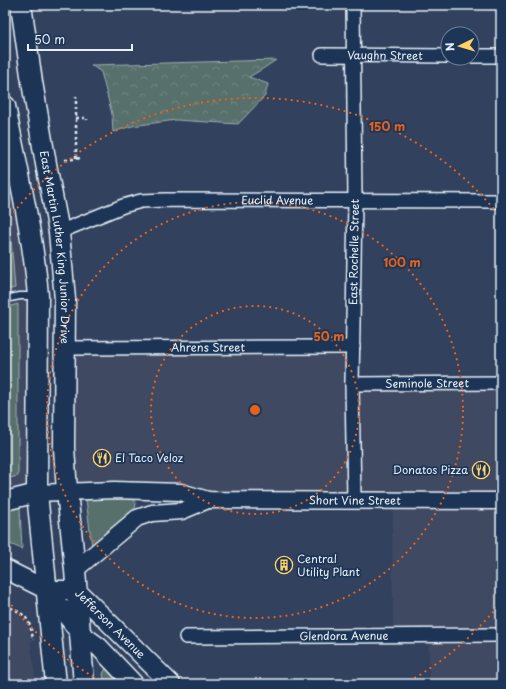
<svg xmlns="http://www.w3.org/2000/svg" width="506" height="689" font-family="'Playpen Sans',sans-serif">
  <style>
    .built { fill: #3f4a62 }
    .green { fill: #58706c; stroke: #a0b0b2 }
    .forest { fill: url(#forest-crowns); stroke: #a0b0b2 }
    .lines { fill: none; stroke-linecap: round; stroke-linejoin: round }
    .service-casing { stroke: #e8f1f8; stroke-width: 9 }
    .minor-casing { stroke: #e8f1f8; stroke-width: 16 }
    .tertiary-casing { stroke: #e8f1f8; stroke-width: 19 }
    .secondary-casing { stroke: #e8f1f8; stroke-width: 21 }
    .primary-casing { stroke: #e8f1f8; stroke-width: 23 }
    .path { stroke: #e8f1f8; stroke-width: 2.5; stroke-dasharray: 3 3; stroke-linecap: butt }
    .service { stroke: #1d3557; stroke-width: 6 }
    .minor { stroke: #1d3557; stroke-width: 13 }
    .tertiary { stroke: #1d3557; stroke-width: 16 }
    .secondary { stroke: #1d3557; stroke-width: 18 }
    .primary { stroke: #1d3557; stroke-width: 20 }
    .ring { fill: none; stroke: #e86118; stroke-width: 2; stroke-dasharray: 2 4 }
    .labels { text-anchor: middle; stroke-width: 3.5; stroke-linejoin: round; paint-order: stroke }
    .street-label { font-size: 11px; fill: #e8f1f8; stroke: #1d3557 }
    .poi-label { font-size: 11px; fill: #e8f1f8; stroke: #1d3557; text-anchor: start }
    .centre { fill: #e86118; stroke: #1d3557; stroke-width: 2 }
    .ring-label { font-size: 12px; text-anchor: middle; font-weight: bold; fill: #e86118; stroke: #1d3557; stroke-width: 3.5; stroke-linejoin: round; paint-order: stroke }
  </style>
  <defs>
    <pattern id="forest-crowns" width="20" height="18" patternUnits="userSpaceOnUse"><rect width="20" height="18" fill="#58706c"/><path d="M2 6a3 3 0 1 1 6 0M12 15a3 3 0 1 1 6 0" fill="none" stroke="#708582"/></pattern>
  </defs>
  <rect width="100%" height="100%" fill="#31415e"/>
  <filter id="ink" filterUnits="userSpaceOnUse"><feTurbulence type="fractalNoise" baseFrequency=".025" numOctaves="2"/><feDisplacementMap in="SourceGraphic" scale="8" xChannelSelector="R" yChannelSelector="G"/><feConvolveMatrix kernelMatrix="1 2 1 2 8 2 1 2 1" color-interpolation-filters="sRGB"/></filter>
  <g filter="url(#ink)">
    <g class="built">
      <path d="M 5,106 L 29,227 L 37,483 L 5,501 Z"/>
      <path d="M 353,347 L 352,383 L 501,383 L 501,684 L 429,684 L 429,635 L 392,635 L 393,614 L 392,532 L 394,500 L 67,491 L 64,348 Z"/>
      <path d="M 5,608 L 21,615 L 26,621 L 29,627 L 36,684 L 5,684 Z"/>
    </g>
    <g class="green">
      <path d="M 5,207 L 11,239 L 15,288 L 5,290 Z"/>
      <path d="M 18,304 L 18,476 L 9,478 L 11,485 L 5,486 L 5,308 Z"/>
      <path d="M 129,498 L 134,499 L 136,504 L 134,512 L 92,547 L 86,499 Z"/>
      <path d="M 18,505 L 20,508 L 22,549 L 5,542 L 5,507 Z"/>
      <path d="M 106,668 L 123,684 L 105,684 L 103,674 Z"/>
    </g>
    <path class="forest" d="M 276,60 L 264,68 L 249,77 L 268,84 L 265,96 L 238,124 L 176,120 L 132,126 L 113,132 L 112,114 L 101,72 L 91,65 Z"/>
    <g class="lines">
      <defs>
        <path id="service" d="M 5,299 L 20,296 L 35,296"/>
        <g id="minor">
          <path d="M 353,5 L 355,201 L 352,384 L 354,500"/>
          <path id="s1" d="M 322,55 L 448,56"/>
          <path d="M 472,56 L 501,56"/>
          <path id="s2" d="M 59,232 L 123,206 L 141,201 L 165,200 L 501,201"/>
          <path id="s3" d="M 64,348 L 353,347"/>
          <path id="s4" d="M 352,384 L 501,383"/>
          <path id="s5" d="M 186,637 L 501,635"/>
        </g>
        <g id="tertiary">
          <path id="s6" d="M 37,493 L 114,490 L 181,492 L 208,500 L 501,501"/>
          <path d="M 75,570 L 137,518 L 152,513 L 182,511 L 208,500"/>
        </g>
        <g id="secondary">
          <path d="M 5,501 L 37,493"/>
          <path d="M 5,569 L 47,590 L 80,633 L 99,647 L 134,684"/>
          <path id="s7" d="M 47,590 L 76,590 L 171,684"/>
        </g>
        <g id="primary">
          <path id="s8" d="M 21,5 L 32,82 L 46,164 L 59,232 L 65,299 L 64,448 L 67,491 L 75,570 L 84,684"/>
          <path d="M 5,106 C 17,169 33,232 38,296 L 37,493 L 56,684"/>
        </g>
      </defs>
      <use href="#service" class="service-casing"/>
      <use href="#minor" class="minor-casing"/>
      <use href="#tertiary" class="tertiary-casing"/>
      <use href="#secondary" class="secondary-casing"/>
      <use href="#primary" class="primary-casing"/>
      <g class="path">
        <path d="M 76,118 L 87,118 L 87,120"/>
        <path d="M 76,158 L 76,96"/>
        <path d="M 65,160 L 82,158"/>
        <path d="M 5,605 C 25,614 30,617 33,640"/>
      </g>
      <use href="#service" class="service"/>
      <use href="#minor" class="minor"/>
      <use href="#tertiary" class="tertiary"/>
      <use href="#secondary" class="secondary"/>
      <use href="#primary" class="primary"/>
    </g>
  </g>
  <g class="ring">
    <circle cx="255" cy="410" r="104"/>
    <circle cx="255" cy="410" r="208"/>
    <path d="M501 602A312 312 0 0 1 406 683M104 683A312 312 0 0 1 6 598M6 222A312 312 0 0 1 501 218"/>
  </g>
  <defs>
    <symbol id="restaurant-ring" viewBox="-11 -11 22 22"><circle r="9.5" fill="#1d3557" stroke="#ffd166" stroke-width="1.5"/><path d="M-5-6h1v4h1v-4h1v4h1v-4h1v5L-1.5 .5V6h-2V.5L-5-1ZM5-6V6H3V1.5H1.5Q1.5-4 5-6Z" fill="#ffd166"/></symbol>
    <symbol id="building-ring" viewBox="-11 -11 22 22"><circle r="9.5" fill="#1d3557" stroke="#ffd166" stroke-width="1.5"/><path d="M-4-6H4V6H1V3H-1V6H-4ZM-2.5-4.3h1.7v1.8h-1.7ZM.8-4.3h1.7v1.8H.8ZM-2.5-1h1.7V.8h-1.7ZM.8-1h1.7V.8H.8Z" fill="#ffd166"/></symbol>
  </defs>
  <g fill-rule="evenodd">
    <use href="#restaurant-ring" x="92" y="448" width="20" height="20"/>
    <use href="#restaurant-ring" x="471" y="460" width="20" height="20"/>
    <use href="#building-ring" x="274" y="555" width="20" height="20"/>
  </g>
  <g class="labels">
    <g class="street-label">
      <text dy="4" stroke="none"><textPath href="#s1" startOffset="63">Vaughn Street</textPath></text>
      <text dy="4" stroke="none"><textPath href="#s2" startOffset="224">Euclid Avenue</textPath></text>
      <text dy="4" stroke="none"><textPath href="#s8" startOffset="245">East Martin Luther King Junior Drive</textPath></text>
      <text transform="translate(354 252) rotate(-89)" y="4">East Rochelle Street</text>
      <text dy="4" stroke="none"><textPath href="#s3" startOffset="144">Ahrens Street</textPath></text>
      <text dy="4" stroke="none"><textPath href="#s4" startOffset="75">Seminole Street</textPath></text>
      <text dy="4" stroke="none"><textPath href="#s6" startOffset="319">Short Vine Street</textPath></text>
      <text dy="4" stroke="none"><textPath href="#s7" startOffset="77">Jefferson Avenue</textPath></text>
      <text dy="4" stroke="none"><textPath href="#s5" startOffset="158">Glendora Avenue</textPath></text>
    </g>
    <g class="poi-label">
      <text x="115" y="462">El Taco Veloz</text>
      <text x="468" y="474" text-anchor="end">Donatos Pizza</text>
      <text x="297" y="563">Central<tspan x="297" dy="13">Utility Plant</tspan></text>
    </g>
  </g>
  <circle cx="255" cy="410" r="6" class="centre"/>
  <g class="ring-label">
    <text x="387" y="131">150 m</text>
    <text x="402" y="267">100 m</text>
    <text x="329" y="341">50 m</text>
  </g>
  <rect width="506" height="689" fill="none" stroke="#1d3557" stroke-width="20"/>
  <rect x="10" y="10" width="486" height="669" fill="none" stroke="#e8f1f8" stroke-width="1.5" filter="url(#ink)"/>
  <g transform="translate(460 46) rotate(265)"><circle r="19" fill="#1d3557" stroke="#6e8097"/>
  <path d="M0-3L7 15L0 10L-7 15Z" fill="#ffd166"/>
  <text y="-6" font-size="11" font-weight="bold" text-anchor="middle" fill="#e8f1f8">N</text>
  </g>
  <path d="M28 44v6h104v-6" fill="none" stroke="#e8f1f8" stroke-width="2"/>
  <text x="34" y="44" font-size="12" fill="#e8f1f8" stroke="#1d3557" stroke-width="3" paint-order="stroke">50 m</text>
</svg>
